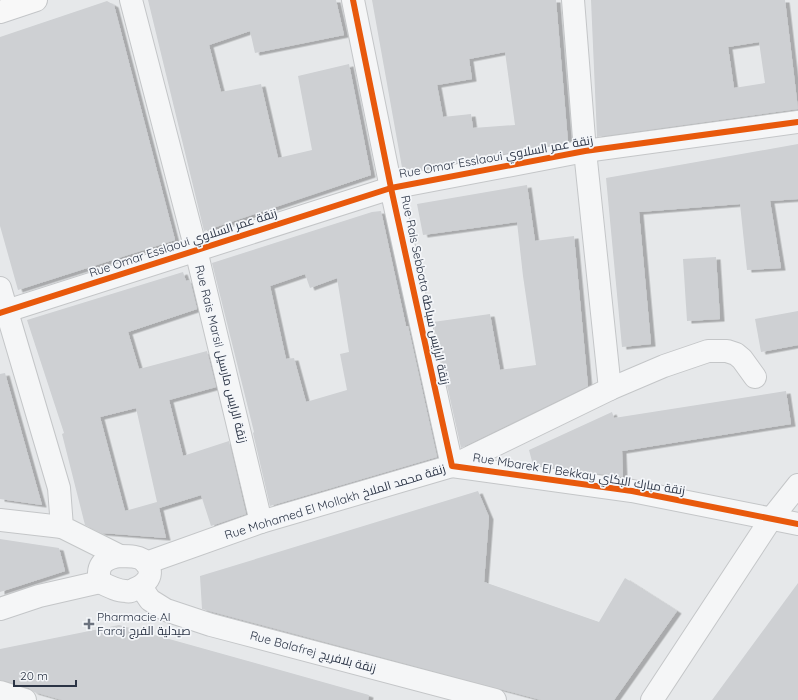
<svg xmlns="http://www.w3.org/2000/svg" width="798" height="700" font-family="Quicksand,Cairo,sans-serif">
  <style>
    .building { fill: #ced0d3; fill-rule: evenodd; filter: url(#shadow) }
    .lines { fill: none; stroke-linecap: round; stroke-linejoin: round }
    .minor-casing { stroke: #c4c6c8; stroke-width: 24 }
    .tertiary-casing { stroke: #c4c6c8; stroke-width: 24 }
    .secondary-casing { stroke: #c4c6c8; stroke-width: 24 }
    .minor { stroke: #f5f6f7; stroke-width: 22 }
    .tertiary { stroke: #f5f6f7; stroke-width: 22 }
    .secondary { stroke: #f8f8f8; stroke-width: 22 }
    .cycleway-casing { stroke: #f4f6f9; stroke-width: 8 }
    .cycleway { stroke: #e8590c; stroke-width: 6 }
    .poi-dot { fill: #6c737f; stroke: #f4f6f9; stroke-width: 1.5 }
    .labels { text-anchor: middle; stroke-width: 3.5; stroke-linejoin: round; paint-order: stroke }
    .street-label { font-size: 12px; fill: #2b3445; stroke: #f4f6f9 }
    .poi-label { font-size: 12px; fill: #2b3445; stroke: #f4f6f9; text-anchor: start }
  </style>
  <defs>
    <filter id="shadow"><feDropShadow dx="4.5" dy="2.5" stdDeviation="0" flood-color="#0004"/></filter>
  </defs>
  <rect width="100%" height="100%" fill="#e6e8ea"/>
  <g class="building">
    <path d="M 148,0 L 336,0 L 344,35 L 255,53 L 250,31 L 209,45 L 221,92 L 261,84 L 278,158 L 312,150 L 298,76 L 349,64 L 371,175 L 204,231 Z"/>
    <path d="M 372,0 L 556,0 L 568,142 L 403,173 ZM 505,52 L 515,125 L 473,128 L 471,114 L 443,117 L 437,85 L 472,79 L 469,59 Z"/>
    <path d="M 591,0 L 785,0 L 798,109 L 597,137 ZM 759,42 L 765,83 L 734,88 L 728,47 Z"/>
    <path d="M 107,1 L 114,5 L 175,240 L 18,290 L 0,226 L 0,37 Z"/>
    <path d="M 798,144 L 798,199 L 770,201 L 781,268 L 747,270 L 740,204 L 639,212 L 651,344 L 622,347 L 606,178 Z"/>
    <path d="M 527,185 L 535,241 L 574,236 L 588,386 L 461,448 L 433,322 L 490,314 L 500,370 L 536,365 L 523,276 L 517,222 L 423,235 L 417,204 Z"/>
    <path d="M 381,211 L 406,326 L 408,326 L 437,457 L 270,506 L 253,433 L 254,432 L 212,263 L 372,212 ZM 305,274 L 310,288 L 337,278 L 349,352 L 340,354 L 347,390 L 306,402 L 294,358 L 286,359 L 270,286 Z"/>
    <path d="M 716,257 L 720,319 L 687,321 L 683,259 Z"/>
    <path d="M 183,272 L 186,281 L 190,280 L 197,309 L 128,332 L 139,369 L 207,351 L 216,387 L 169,400 L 183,456 L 229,441 L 246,514 L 211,526 L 201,495 L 159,508 L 166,538 L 102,533 L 85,525 L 62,434 L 64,433 L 27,320 ZM 136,408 L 157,502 L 125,511 L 100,417 Z"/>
    <path d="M 798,311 L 798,345 L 761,352 L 755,319 Z"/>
    <path d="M 5,373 L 31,466 L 42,505 L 0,499 L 0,374 Z"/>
    <path d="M 786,391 L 791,424 L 622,451 L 623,477 L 533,465 L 529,450 L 612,412 L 614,418 Z"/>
    <path d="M 478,491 L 489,517 L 484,582 L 599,622 L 625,578 L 677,611 L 614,700 L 541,700 L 202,609 L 200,576 Z"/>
    <path d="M 0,539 L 59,548 L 65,571 L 0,592 Z"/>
    <path d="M 798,583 L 798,700 L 712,700 Z"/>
    <path d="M 119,625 L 369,695 L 368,700 L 62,700 L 34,692 L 29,688 L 0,680 L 0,649 Z"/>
  </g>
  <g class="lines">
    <defs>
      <g id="minor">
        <path d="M 131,0 L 196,250 L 261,522"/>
        <path d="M 353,0 L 391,188 L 452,466 L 632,491 L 798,524"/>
        <path d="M 573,0 L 585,151 L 610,389"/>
        <path d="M 0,288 L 59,488 L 62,527 L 120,556"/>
        <path d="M 0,313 L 391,188 L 585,151 L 798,122"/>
        <path d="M 0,520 L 62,527"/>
        <path d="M 120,556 C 128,556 141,556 146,563 C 156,575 145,585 135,589 C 132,591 129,592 126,591 C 117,591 108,586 100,582 C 96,565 104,558 120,556 Z"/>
        <path d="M 146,563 L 261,522 L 452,466 L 610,389 L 664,366 L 708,351 L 727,351 L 736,354 L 742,359 L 755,377"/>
        <path d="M 141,587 L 150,600 L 166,610 L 211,625 L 495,700"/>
        <path d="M 0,609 L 39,596 L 100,582"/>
        <path d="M 0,692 L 25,700"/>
      </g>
      <path id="tertiary" d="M 652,700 L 771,519 L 798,485"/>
      <path id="secondary" d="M 0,12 L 36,0"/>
    </defs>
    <use href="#minor" class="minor-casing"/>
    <use href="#tertiary" class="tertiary-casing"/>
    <use href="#secondary" class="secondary-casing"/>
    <use href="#minor" class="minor"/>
    <use href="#tertiary" class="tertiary"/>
    <use href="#secondary" class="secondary"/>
    <defs>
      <g id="cycleway">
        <path d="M 353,0 L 391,188 L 452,466 L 632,491 L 798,524"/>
        <path d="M 0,313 L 391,188 L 585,151 L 798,122"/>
      </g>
    </defs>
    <use href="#cycleway" class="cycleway-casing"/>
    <use href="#cycleway" class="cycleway"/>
  </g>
  <path class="poi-dot" d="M87 618h4v4h4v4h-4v4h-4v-4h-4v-4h4z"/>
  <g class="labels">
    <g class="street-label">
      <text transform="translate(496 157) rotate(-10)" y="4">Rue Omar Esslaoui زنقة عمر السلاوي</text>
      <text transform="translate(183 243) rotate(-18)" y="4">Rue Omar Esslaoui زنقة عمر السلاوي</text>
      <text transform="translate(425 290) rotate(78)" y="4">Rue Rais Sebbata زنقة الرايس سباطة</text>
      <text transform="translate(221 354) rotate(76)" y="4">Rue Rais Marsil زنقة الرايس مارسيل</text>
      <text transform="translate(579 474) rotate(9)" y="4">Rue Mbarek El Bekkay زنقة مبارك البكاي</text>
      <text transform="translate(335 502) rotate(-17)" y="4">Rue Mohamed El Mollakh زنقة محمد الملاخ</text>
      <text transform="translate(313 652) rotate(15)" y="4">Rue Balafrej زنقة بلافريج</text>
    </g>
    <g class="poi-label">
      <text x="97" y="621">Pharmacie Al<tspan x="97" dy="14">Faraj صيدلية الفرج</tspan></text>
    </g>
  </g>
  <path d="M14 680v6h62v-6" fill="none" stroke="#2b3445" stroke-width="2"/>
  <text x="20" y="680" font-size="12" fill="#2b3445" stroke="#f4f6f9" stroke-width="3" paint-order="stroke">20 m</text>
</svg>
